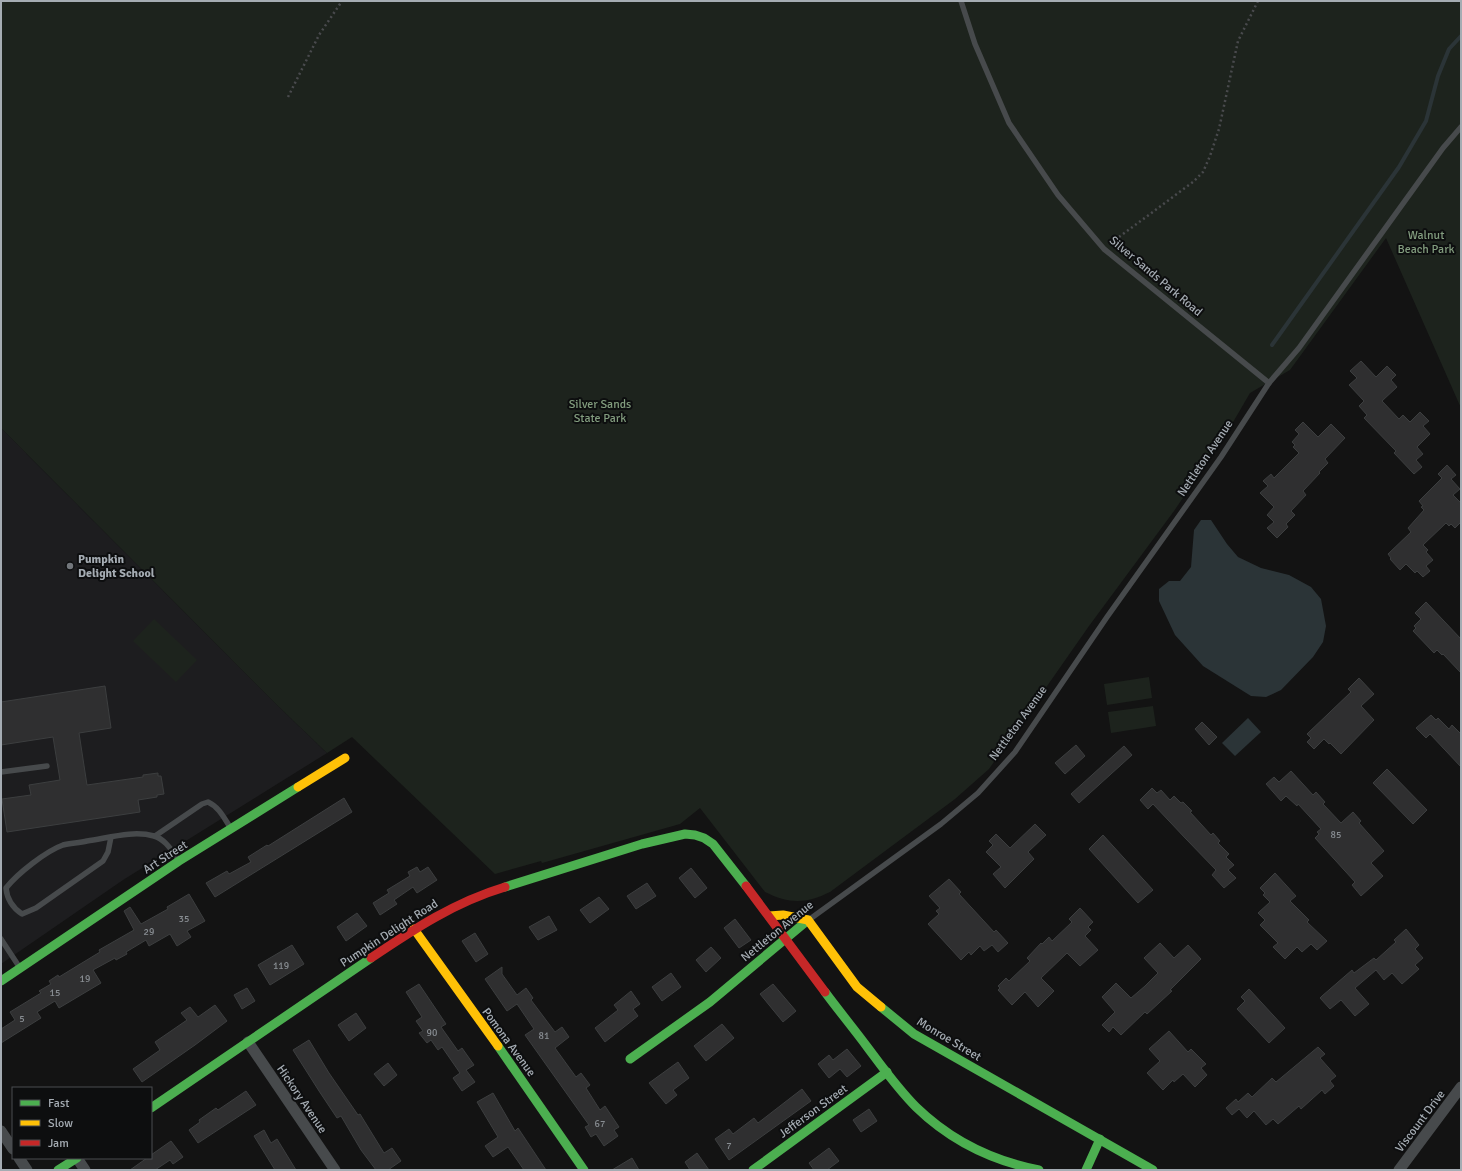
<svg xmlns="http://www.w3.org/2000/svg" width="1462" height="1171" font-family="Signika,sans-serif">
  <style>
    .built { fill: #1d1d1f }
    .green { fill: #1d231d }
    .water { fill: #2b3437 }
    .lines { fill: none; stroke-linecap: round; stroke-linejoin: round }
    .stream { stroke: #2b3437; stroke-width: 4 }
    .building { fill: #2f2f30; stroke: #3c3e3f }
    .path { stroke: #494a4d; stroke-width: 2.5; stroke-dasharray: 2 3; stroke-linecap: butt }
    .lane { stroke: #474a4c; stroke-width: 5.5 }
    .street { stroke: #474a4c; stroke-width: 11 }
    .fast { stroke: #4caf50; stroke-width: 9 }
    .slow { stroke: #ffc107; stroke-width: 9 }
    .jam { stroke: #c62828; stroke-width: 9 }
    .poi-dot { fill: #72767b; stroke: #0d0e0f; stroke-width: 1.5 }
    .labels { text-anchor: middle; stroke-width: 4; stroke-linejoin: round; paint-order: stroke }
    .number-label { font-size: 10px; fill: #888d92 }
    .park-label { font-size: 12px; fill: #829c7e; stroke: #0d0e0f }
    .street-label { font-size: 12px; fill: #a5acb3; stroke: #0d0e0f }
    .poi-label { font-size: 12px; font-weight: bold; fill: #a5acb3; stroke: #0d0e0f; text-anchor: start }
  </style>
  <rect width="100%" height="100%" fill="#131313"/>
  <path class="built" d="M 1,428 L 277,705 L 327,753 L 123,880 L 1,964 Z"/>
  <g class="green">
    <path d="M 1,1 L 1461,1 L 1461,408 L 1386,238 L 1290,370 L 1250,393 L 1225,436 L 1174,511 L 1089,626 L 989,769 L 955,799 L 830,892 C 806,904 789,904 765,892 L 700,808 L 680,824 L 542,863 L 541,861 L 495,874 L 352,737 L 327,753 L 277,705 L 1,428 Z"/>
    <path d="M 154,619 L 197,660 L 176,682 L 133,641 Z"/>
    <path d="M 1149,677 L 1152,698 L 1107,705 L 1104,684 Z"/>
    <path d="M 1153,706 L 1156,726 L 1111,733 L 1108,712 Z"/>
  </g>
  <g class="water">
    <path d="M 1201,520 L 1211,520 L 1227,544 L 1238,557 L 1261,568 L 1289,575 L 1311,587 L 1321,599 L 1326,626 L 1323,642 L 1313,657 L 1281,690 L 1266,697 L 1251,696 L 1203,666 L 1175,635 L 1159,601 L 1159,589 L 1169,581 L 1180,581 L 1191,567 L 1194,530 Z"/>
    <path d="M 1248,718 L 1261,732 L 1235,756 L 1222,743 Z"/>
  </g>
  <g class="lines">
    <path class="stream" d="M 1272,345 L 1399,167 L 1426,121 L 1438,76 L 1449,49 L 1461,36"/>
  </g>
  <g class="building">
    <path d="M 1361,361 L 1376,377 L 1387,366 L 1396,375 L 1391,380 L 1397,387 L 1382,401 L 1399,419 L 1403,415 L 1410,422 L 1420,412 L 1429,421 L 1423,426 L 1430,434 L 1417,447 L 1423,454 L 1416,460 L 1422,467 L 1414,474 L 1394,453 L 1396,451 L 1364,418 L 1367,415 L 1359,406 L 1364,401 L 1349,385 L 1357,378 L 1350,371 Z"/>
    <path d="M 1303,422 L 1318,437 L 1331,424 L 1345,438 L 1325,459 L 1328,463 L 1319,472 L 1320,473 L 1303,491 L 1306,495 L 1291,511 L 1295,515 L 1286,524 L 1288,527 L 1277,538 L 1267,528 L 1274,522 L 1267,515 L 1274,507 L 1260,493 L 1268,486 L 1263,481 L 1271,474 L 1274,478 L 1299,453 L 1293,447 L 1295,445 L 1292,442 L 1299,434 L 1295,430 Z"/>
    <path d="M 1447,465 L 1456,475 L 1451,479 L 1460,489 L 1453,495 L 1461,503 L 1461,522 L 1455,528 L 1451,524 L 1449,526 L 1446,523 L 1423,545 L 1428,550 L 1426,552 L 1433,560 L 1426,566 L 1430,571 L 1423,577 L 1417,571 L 1415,573 L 1406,564 L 1400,570 L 1390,559 L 1391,558 L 1388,554 L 1411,532 L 1408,528 L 1424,510 L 1421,507 L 1423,506 L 1419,501 L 1442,478 L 1438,474 Z"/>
    <path d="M 1426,602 L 1461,639 L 1461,673 L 1443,654 L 1442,655 L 1437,650 L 1434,653 L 1413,631 L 1416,628 L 1414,626 L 1421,619 L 1415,613 Z"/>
    <path d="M 1359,678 L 1374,694 L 1361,706 L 1374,720 L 1341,754 L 1330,743 L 1329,744 L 1324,739 L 1314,749 L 1307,742 L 1311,738 L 1307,734 L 1351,692 L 1348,689 Z"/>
    <path d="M 105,686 L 111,728 L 79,733 L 87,785 L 143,777 L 143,775 L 158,773 L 158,776 L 161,776 L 164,794 L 157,795 L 157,797 L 138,800 L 140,812 L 7,832 L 2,799 L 31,795 L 29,785 L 60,780 L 53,737 L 1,745 L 1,702 Z"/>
    <path d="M 1431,715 L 1436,720 L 1438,718 L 1449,729 L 1452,725 L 1461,734 L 1461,767 L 1430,734 L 1426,738 L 1416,728 Z"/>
    <path d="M 1202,722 L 1217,737 L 1209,745 L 1195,729 Z"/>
    <path d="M 1076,745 L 1085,756 L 1065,774 L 1055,763 Z"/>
    <path d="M 1124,746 L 1132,755 L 1079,803 L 1071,794 Z"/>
    <path d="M 1387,769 L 1427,810 L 1413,824 L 1373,783 Z"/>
    <path d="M 1291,771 L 1313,795 L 1316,792 L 1325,802 L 1323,804 L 1341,823 L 1353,812 L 1361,821 L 1359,823 L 1384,851 L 1371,863 L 1383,876 L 1361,896 L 1352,885 L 1355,882 L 1315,838 L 1319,834 L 1317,832 L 1321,829 L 1298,804 L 1297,806 L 1286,796 L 1281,801 L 1266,784 L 1274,777 L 1279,782 Z"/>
    <path d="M 1152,788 L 1157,793 L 1161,790 L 1170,800 L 1174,796 L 1181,803 L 1183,802 L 1192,811 L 1190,812 L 1211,835 L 1213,833 L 1220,841 L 1218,843 L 1229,854 L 1226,857 L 1234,865 L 1228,870 L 1236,878 L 1224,888 L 1212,875 L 1216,870 L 1186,839 L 1153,804 L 1148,809 L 1140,800 Z"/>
    <path d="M 344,798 L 352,812 L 215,897 L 206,883 L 227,871 L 229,874 L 251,862 L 248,857 L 267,845 L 268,846 Z"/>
    <path d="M 1035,824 L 1046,835 L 1028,852 L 1034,859 L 1005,888 L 993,874 L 1001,867 L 986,852 L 993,845 L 989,841 L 996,834 L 1010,848 Z"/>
    <path d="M 1103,835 L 1153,890 L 1138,903 L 1089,849 Z"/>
    <path d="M 417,867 L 420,872 L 428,867 L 437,880 L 417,893 L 413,887 L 394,900 L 397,904 L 380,915 L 373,903 L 389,893 L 387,890 L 410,876 L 408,872 Z"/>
    <path d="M 691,868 L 707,888 L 695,898 L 679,878 Z"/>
    <path d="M 1275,873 L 1296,896 L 1290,901 L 1309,920 L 1307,922 L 1327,941 L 1317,950 L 1311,944 L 1302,952 L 1297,947 L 1285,959 L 1273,947 L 1278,943 L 1260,925 L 1265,920 L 1258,913 L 1270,902 L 1263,895 L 1265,893 L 1260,888 Z"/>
    <path d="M 949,879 L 961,892 L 959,894 L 994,932 L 996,930 L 1008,943 L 998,952 L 992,945 L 984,951 L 980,946 L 971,955 L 969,952 L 961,960 L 928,924 L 939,914 L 936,911 L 940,908 L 929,896 Z"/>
    <path d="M 647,883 L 656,896 L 636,909 L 627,896 Z"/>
    <path d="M 189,894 L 205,921 L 187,931 L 191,937 L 177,946 L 170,934 L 149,946 L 146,940 L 126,952 L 127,954 L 116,960 L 115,958 L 93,970 L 101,983 L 59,1008 L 55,1001 L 37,1012 L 41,1018 L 1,1043 L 1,1029 L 15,1020 L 10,1012 L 41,993 L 39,991 L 51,984 L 49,981 L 58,975 L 59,977 L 100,952 L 99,950 L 134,930 L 124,911 L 130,907 L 141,924 L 168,909 L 167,907 Z"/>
    <path d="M 599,897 L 609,909 L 590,923 L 580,910 Z"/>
    <path d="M 1080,908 L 1093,922 L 1088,927 L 1091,930 L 1085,936 L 1098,950 L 1080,966 L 1067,953 L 1041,978 L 1054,991 L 1038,1007 L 1025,992 L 1012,1005 L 998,990 L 1000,988 L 998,986 L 1006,978 L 1009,981 L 1030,961 L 1027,958 L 1041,943 L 1042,944 L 1049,937 L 1052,941 L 1072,922 L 1069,919 Z"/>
    <path d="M 357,913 L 367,926 L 346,941 L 337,927 Z"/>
    <path d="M 549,916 L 557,930 L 538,940 L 529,927 Z"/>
    <path d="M 735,919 L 751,940 L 739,948 L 724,928 Z"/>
    <path d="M 1406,929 L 1419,945 L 1415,949 L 1423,958 L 1415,965 L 1419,969 L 1402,984 L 1392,973 L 1384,980 L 1376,970 L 1355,988 L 1369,1004 L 1355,1016 L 1341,1000 L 1330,1009 L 1320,998 L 1322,996 L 1352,970 L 1354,973 L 1374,958 L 1376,960 L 1396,942 L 1394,940 Z"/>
    <path d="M 475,933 L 488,954 L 476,962 L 462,941 Z"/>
    <path d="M 1160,943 L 1174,958 L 1188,945 L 1201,959 L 1170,990 L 1172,991 L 1147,1014 L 1145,1012 L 1121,1035 L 1113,1027 L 1109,1032 L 1102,1025 L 1115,1012 L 1102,997 L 1116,983 L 1131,998 L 1145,986 L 1158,973 L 1144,958 Z"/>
    <path d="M 292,945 L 304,964 L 270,985 L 258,965 Z"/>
    <path d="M 711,947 L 721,958 L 706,972 L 696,960 Z"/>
    <path d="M 502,967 L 502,974 L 517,995 L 526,988 L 533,998 L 531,1000 L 555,1032 L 562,1027 L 569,1037 L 555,1048 L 576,1077 L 581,1073 L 590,1085 L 586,1088 L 600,1110 L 605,1106 L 619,1127 L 614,1130 L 618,1136 L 604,1146 L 596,1134 L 591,1137 L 585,1127 L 589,1125 L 525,1035 L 534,1029 L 517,1004 L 507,1011 L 485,979 Z"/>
    <path d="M 671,973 L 681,987 L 662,1001 L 652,987 Z"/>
    <path d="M 419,984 L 446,1024 L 441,1027 L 458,1051 L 462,1048 L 474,1065 L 466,1070 L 475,1082 L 462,1091 L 453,1078 L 460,1073 L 442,1047 L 438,1050 L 431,1040 L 427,1043 L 419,1033 L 423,1031 L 416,1021 L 422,1017 L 406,992 Z"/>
    <path d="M 773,984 L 796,1011 L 783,1022 L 760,994 Z"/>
    <path d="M 247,988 L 255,1001 L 242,1009 L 234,995 Z"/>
    <path d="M 1249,989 L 1285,1028 L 1269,1043 L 1237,1009 L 1245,1001 L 1241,997 Z"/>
    <path d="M 631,991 L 640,1004 L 633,1009 L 638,1016 L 605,1042 L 595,1028 L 618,1010 L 614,1005 Z"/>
    <path d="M 215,1005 L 227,1021 L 195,1045 L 142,1082 L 133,1069 L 160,1050 L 155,1042 L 187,1020 L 181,1013 L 190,1007 L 198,1017 Z"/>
    <path d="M 356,1013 L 366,1028 L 349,1041 L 338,1025 Z"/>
    <path d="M 722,1024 L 734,1038 L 706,1061 L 694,1046 Z"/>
    <path d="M 1169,1031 L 1188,1052 L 1191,1049 L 1206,1064 L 1201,1068 L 1207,1075 L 1195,1087 L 1183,1074 L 1174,1082 L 1173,1080 L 1163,1090 L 1147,1073 L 1160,1061 L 1149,1049 Z"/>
    <path d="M 309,1040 L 329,1073 L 358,1115 L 360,1114 L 384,1153 L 392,1148 L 401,1161 L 388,1170 L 376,1170 L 361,1150 L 341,1116 L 337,1118 L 319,1091 L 293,1050 Z"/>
    <path d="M 1318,1047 L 1325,1054 L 1320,1058 L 1336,1076 L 1330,1081 L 1334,1086 L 1325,1094 L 1322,1090 L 1301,1109 L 1299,1106 L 1278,1124 L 1273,1119 L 1266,1125 L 1254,1111 L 1247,1118 L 1239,1109 L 1232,1115 L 1226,1108 L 1236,1099 L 1238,1102 L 1248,1093 L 1252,1097 L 1272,1078 L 1276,1082 Z"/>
    <path d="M 847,1049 L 861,1066 L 847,1077 L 840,1069 L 829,1078 L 818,1064 L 829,1055 L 833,1060 Z"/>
    <path d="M 678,1062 L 689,1078 L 673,1090 L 677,1095 L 666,1104 L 649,1083 Z"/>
    <path d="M 388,1063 L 397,1075 L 384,1086 L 374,1074 Z"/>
    <path d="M 802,1089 L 811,1101 L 729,1160 L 715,1139 L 729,1129 L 733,1134 L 754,1118 L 758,1123 Z"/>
    <path d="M 246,1091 L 256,1105 L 198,1143 L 189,1130 L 200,1122 L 199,1120 L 216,1108 L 218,1110 Z"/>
    <path d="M 493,1093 L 515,1131 L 518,1128 L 546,1170 L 524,1170 L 508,1147 L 493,1157 L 485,1146 L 498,1137 L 477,1102 Z"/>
    <path d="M 869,1109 L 877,1121 L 861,1132 L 853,1120 Z"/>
    <path d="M 264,1130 L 271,1143 L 277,1139 L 296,1170 L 275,1170 L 254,1136 Z"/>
    <path d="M 171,1141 L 183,1157 L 173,1164 L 170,1160 L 155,1170 L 130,1170 L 147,1158 L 151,1158 L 151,1155 Z"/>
    <path d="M 829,1148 L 839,1161 L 827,1170 L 814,1170 L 809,1163 Z"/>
    <path d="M 697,1153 L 709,1170 L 690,1170 L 685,1162 Z"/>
    <path d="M 632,1158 L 639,1170 L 612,1170 Z"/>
  </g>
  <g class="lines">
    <g class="path">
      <path d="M 288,97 L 319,35 L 342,1"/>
      <path d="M 1111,243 L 1193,182 L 1203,172 L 1210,156 L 1219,129 L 1238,41 L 1258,1"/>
    </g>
    <g class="lane">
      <path d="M 961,1 L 975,44 L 1009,123 L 1058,195 L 1104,249 L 1269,383"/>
      <path d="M 1,772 L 47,766"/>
      <path d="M 155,836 L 202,804 L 208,802 C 219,807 224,818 230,827"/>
      <path d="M 111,837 L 108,852 L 103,861 L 36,908 L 22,914 C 13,908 7,899 6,888 C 17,874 46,851 63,845 C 70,843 79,843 87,841 C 108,838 133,830 154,836 C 165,839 172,851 178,859"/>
      <path d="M 810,919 L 941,824 L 978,793 L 1015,752 L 1107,617 L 1221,457 L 1269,383 L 1299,348 L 1443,148 L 1461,127"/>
      <path d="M 1,939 L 20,968"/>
    </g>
    <g class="street">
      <path d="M 248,1042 L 335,1170"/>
      <path d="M 1,1131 L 13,1149"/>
      <path d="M 19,1158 L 27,1170"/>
      <path d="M 77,1158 L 85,1170"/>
      <path d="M 1399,1170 L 1461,1087"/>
    </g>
    <g class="fast">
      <path d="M 505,887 L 642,844 L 685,834 L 695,835 L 704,838 L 713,844 L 746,886"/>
      <path d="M 1,981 L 179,861 L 298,787"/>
      <path d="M 825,992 C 839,1011 854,1029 868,1048 C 883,1068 898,1089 916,1107 C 950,1140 993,1161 1039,1170"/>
      <path d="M 881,1007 L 914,1034 L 1153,1170"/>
      <path d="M 498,1046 L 584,1170"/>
      <path d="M 630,1059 L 710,1002 L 808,920"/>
      <path d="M 151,1108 L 371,958"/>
      <path d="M 58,1170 L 77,1158"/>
      <path d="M 753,1170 L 887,1072"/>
      <path d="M 1086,1170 L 1100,1139"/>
    </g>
    <g class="slow">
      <path d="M 298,787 L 345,758"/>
      <path d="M 769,916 L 783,915 L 808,920 L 857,987 L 881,1007"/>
      <path d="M 414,929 L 498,1046"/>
    </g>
    <g class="jam">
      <path d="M 746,886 L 825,992"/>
      <path d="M 371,958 C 414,929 455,902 505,887"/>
    </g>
  </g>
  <circle class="poi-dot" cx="70" cy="566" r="4"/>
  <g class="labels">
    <g class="number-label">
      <text x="1336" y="838">85</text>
      <text x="184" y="922">35</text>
      <text x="149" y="935">29</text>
      <text x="281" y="969">119</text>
      <text x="85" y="982">19</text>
      <text x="55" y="996">15</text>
      <text x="22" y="1022">5</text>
      <text x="432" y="1036">90</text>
      <text x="544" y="1039">81</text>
      <text x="600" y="1127">67</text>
      <text x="729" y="1149">7</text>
    </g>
    <g class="park-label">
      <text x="1426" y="239">Walnut<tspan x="1426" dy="14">Beach Park</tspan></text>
      <text x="600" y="408">Silver Sands<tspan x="600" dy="14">State Park</tspan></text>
    </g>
    <g class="street-label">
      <text transform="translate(1156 276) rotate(40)" y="4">Silver Sands Park Road</text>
      <text transform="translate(1205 458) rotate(-56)" y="4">Nettleton Avenue</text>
      <text transform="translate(1018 723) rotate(-54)" y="4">Nettleton Avenue</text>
      <text transform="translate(165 857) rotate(-33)" y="4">Art Street</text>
      <text transform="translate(777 931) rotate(-39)" y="4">Nettleton Avenue</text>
      <text transform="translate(389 933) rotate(-33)" y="4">Pumpkin Delight Road</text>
      <text transform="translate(949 1039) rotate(31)" y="4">Monroe Street</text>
      <text transform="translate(509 1042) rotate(54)" y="4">Pomona Avenue</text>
      <text transform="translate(302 1099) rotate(56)" y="4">Hickory Avenue</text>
      <text transform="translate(813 1111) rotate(-36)" y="4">Jefferson Street</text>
      <text transform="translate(1420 1121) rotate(-53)" y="4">Viscount Drive</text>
    </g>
    <g class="poi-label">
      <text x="78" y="563">Pumpkin<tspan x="78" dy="14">Delight School</tspan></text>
    </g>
  </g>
  <rect width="1462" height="1171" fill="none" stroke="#a5acb3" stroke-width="4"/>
  <rect x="12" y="1087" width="140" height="72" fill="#0d0e0f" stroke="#4a4d51"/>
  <rect x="20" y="1100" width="20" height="6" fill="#4caf50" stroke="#4a4d51"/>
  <text x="48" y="1107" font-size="12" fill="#a5acb3">Fast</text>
  <rect x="20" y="1120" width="20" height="6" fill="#ffc107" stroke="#4a4d51"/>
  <text x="48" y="1127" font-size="12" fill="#a5acb3">Slow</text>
  <rect x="20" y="1140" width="20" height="6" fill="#c62828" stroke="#4a4d51"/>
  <text x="48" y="1147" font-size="12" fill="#a5acb3">Jam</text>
</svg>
